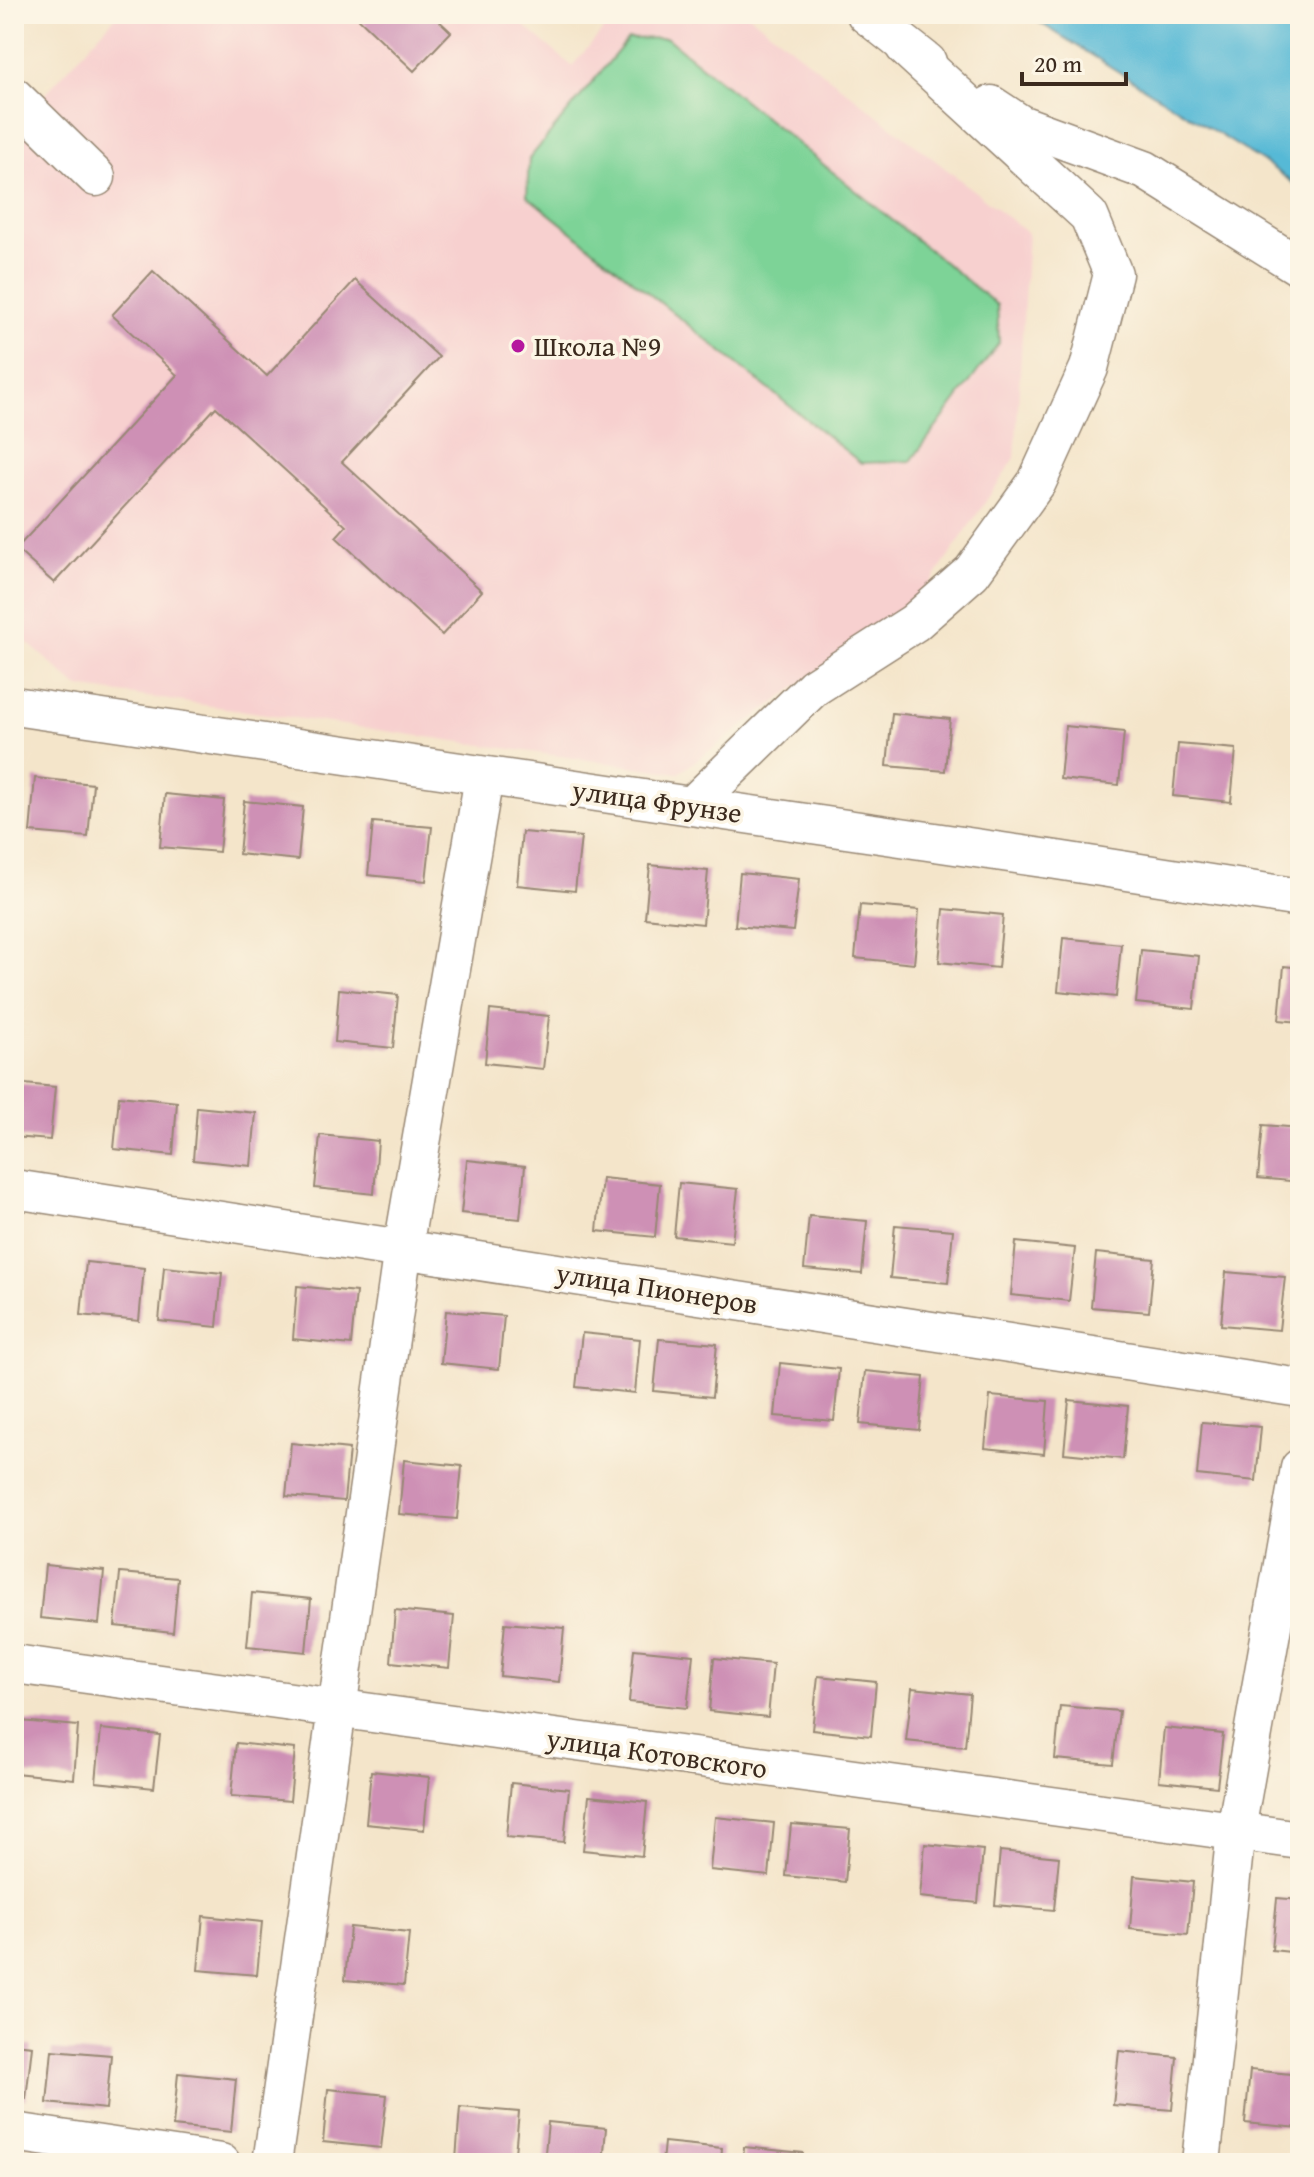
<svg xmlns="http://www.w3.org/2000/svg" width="1314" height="2177" font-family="'Gentium Book Plus',serif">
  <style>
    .built { fill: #f7d0cf }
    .green { fill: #7dd397; stroke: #5c7e5a; stroke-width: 2 }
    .water { fill: #57b9d6; stroke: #49727a; stroke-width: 2 }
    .building { fill: #ce90b5 }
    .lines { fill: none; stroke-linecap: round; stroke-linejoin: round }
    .minor-casing { stroke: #988874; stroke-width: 41 }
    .minor { stroke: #fff; stroke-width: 38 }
    .poi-dot { fill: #b5179e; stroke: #fcf5e5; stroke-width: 3 }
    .labels { text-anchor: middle; stroke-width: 7; stroke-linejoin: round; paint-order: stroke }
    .poi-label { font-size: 28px; fill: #3b2a1e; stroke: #fcf5e5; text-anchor: start }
    .street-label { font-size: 28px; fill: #3b2a1e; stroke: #fcf5e5 }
  </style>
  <rect width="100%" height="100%" fill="#fcf5e5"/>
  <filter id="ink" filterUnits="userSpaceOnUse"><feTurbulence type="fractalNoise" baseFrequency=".0125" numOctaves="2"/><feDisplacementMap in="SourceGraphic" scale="16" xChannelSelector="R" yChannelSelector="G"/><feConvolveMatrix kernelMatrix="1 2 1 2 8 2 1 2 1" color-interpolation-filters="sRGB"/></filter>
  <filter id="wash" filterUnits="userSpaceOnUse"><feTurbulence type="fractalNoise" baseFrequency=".006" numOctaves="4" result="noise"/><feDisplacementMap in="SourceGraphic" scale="32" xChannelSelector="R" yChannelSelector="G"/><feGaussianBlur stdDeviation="1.8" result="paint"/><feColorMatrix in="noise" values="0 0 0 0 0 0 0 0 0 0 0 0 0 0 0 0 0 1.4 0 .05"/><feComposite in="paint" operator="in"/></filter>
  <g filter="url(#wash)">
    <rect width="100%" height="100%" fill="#f4e5ca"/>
    <path class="built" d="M 118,14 L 510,14 L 572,66 L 617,14 L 748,14 L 1028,233 L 1015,458 L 924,593 L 679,773 L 78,687 L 14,631 L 14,128 Z"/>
    <path class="green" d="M 667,38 L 997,305 L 999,343 L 911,461 L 861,463 L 527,196 L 529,159 L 628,39 Z"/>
    <path class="water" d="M 1026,14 L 1300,14 L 1300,188 L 1270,166 Z"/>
    <g id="blocks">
      <g class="building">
        <path d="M 354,14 L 432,14 L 451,32 L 414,71 Z"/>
        <path d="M 153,271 L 267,376 L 355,280 L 439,357 L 342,462 L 482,591 L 442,635 L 336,537 L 346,526 L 216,407 L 54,583 L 16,549 L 177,375 L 112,315 Z"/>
        <path d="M 892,713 L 950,719 L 945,771 L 887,766 Z"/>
        <path d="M 1065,726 L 1124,732 L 1119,785 L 1060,779 Z"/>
        <path d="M 1178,744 L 1236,749 L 1231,802 L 1173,796 Z"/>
        <path d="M 35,778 L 93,784 L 88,837 L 30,832 Z"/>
        <path d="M 165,794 L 224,800 L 219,852 L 160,847 Z"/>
        <path d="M 244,801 L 303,807 L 298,860 L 239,854 Z"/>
        <path d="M 373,822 L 432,827 L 426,881 L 368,875 Z"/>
        <path d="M 522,832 L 581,837 L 575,891 L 517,885 Z"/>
        <path d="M 650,865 L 708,871 L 703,924 L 645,918 Z"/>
        <path d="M 740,873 L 799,879 L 793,931 L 735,926 Z"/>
        <path d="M 860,905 L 919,910 L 914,964 L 855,958 Z"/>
        <path d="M 944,909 L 1003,915 L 998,968 L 939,962 Z"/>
        <path d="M 1063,938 L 1121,944 L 1116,997 L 1058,991 Z"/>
        <path d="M 1141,950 L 1199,956 L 1194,1009 L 1136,1003 Z"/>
        <path d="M 1284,966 L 1300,968 L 1300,1022 L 1279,1020 Z"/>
        <path d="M 339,989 L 398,995 L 393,1048 L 335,1042 Z"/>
        <path d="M 490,1010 L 549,1016 L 543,1069 L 485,1063 Z"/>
        <path d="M 14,1083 L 55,1087 L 50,1140 L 14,1137 Z"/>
        <path d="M 119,1096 L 177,1102 L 173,1155 L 114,1149 Z"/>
        <path d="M 197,1107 L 256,1113 L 251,1166 L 193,1160 Z"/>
        <path d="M 1263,1125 L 1300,1128 L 1300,1182 L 1258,1178 Z"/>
        <path d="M 320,1135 L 378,1141 L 374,1194 L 315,1188 Z"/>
        <path d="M 467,1160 L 525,1166 L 520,1219 L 461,1213 Z"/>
        <path d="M 602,1178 L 660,1184 L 655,1237 L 597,1231 Z"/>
        <path d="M 679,1183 L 738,1189 L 732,1242 L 674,1236 Z"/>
        <path d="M 809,1216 L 867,1221 L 862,1274 L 804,1269 Z"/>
        <path d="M 895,1225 L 953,1230 L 948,1283 L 890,1278 Z"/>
        <path d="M 1016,1242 L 1075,1248 L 1069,1301 L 1011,1295 Z"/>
        <path d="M 1096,1253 L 1154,1259 L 1149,1312 L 1091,1307 Z"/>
        <path d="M 86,1262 L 144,1268 L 139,1321 L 81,1315 Z"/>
        <path d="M 164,1267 L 222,1273 L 217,1327 L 159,1321 Z"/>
        <path d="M 1226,1272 L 1285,1277 L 1279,1330 L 1221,1325 Z"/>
        <path d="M 297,1286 L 356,1292 L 351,1345 L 293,1339 Z"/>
        <path d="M 446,1311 L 504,1316 L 499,1369 L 441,1363 Z"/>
        <path d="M 582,1333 L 640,1339 L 635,1393 L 576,1387 Z"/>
        <path d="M 659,1339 L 717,1344 L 712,1397 L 654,1391 Z"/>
        <path d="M 780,1363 L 839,1369 L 834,1421 L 775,1416 Z"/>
        <path d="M 865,1371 L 924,1377 L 919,1430 L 860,1424 Z"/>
        <path d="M 990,1396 L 1048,1401 L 1044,1454 L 985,1448 Z"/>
        <path d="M 1069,1400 L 1128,1406 L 1123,1459 L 1064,1453 Z"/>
        <path d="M 1202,1422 L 1261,1427 L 1256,1481 L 1197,1475 Z"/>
        <path d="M 291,1443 L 349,1449 L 344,1501 L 286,1496 Z"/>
        <path d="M 404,1460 L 462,1466 L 457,1519 L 399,1514 Z"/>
        <path d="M 45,1565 L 104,1571 L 99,1624 L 40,1618 Z"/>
        <path d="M 120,1573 L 178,1578 L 173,1632 L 115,1626 Z"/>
        <path d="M 252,1593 L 311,1599 L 306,1652 L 247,1646 Z"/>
        <path d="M 395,1610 L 454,1616 L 449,1668 L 391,1662 Z"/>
        <path d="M 505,1623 L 564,1628 L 559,1682 L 500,1676 Z"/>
        <path d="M 634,1649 L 693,1655 L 687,1708 L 629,1702 Z"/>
        <path d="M 714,1658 L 773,1664 L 768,1717 L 709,1711 Z"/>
        <path d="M 818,1676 L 876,1682 L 871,1736 L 812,1730 Z"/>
        <path d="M 912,1688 L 970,1694 L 965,1747 L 906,1741 Z"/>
        <path d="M 1060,1706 L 1119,1711 L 1113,1764 L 1055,1759 Z"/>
        <path d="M 20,1721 L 78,1726 L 74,1779 L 15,1773 Z"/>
        <path d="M 1164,1728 L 1223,1734 L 1217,1787 L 1159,1781 Z"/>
        <path d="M 101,1729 L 160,1735 L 154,1788 L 96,1782 Z"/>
        <path d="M 236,1743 L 295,1749 L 290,1801 L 231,1796 Z"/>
        <path d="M 371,1771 L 429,1777 L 424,1830 L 366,1824 Z"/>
        <path d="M 511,1783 L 569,1789 L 564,1842 L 506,1837 Z"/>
        <path d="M 589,1796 L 647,1802 L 642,1856 L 583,1850 Z"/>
        <path d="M 715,1817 L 774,1823 L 769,1876 L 710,1870 Z"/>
        <path d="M 791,1824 L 850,1829 L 845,1882 L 786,1876 Z"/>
        <path d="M 925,1844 L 983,1850 L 978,1903 L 920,1897 Z"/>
        <path d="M 1000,1851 L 1059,1857 L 1054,1910 L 995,1905 Z"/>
        <path d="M 1134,1876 L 1193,1882 L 1188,1935 L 1130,1929 Z"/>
        <path d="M 1277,1898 L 1300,1900 L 1300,1953 L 1272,1950 Z"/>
        <path d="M 203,1916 L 262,1922 L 257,1975 L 198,1970 Z"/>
        <path d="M 350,1927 L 409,1933 L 404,1985 L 345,1980 Z"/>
        <path d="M 14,2044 L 32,2046 L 26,2099 L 14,2098 Z"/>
        <path d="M 52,2050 L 111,2055 L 106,2109 L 47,2103 Z"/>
        <path d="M 1119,2051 L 1177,2057 L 1172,2110 L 1113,2105 Z"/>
        <path d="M 1250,2070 L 1300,2075 L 1300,2128 L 1245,2123 Z"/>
        <path d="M 178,2073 L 236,2079 L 231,2132 L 173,2126 Z"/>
        <path d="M 328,2089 L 387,2095 L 381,2148 L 323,2142 Z"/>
        <path d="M 460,2107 L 519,2112 L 514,2163 L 456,2160 Z"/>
        <path d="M 548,2122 L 606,2128 L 603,2163 L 544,2163 Z"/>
        <path d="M 664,2142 L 722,2148 L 721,2163 L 662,2163 Z"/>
        <path d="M 744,2147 L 803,2153 L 802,2163 L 743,2163 Z"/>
      </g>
    </g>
  </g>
  <g filter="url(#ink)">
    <use href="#blocks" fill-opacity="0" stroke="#988874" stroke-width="2"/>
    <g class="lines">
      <defs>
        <g id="minor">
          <path d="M 866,14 L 927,62"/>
          <path d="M 14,97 L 96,177"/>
          <path d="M 991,105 L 1020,124 L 1145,170 L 1300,267"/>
          <path d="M 14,706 C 443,769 872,830 1300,898"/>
          <path d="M 692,806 L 814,687 L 914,623 L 972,572 L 1037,482 L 1089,368 L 1113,274 L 1089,216 L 905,47"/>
          <path d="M 14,1189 L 1300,1388"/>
          <path d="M 14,1664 L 1300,1840"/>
          <path d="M 14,2132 L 221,2163"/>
          <path d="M 272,2163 L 403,1248 L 484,777"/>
          <path d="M 1201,2163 L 1236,1830 L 1300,1468"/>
        </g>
      </defs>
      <use href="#minor" class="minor-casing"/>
      <use href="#minor" class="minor"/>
    </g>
  </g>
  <circle class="poi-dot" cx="518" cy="346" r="8"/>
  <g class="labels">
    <g class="poi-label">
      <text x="534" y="356">Школа №9</text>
    </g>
    <g class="street-label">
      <text transform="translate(657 801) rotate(8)" y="10">улица Фрунзе</text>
      <text transform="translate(657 1288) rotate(9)" y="10">улица Пионеров</text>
      <text transform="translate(657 1753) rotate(8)" y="10">улица Котовского</text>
    </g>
  </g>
  <rect width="1314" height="2177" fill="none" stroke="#fcf5e5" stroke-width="48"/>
  <path d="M1022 72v12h104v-12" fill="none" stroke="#3b2a1e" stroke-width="4"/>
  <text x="1034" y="72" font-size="24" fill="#3b2a1e" stroke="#fcf5e5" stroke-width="6" paint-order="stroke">20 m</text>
</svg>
